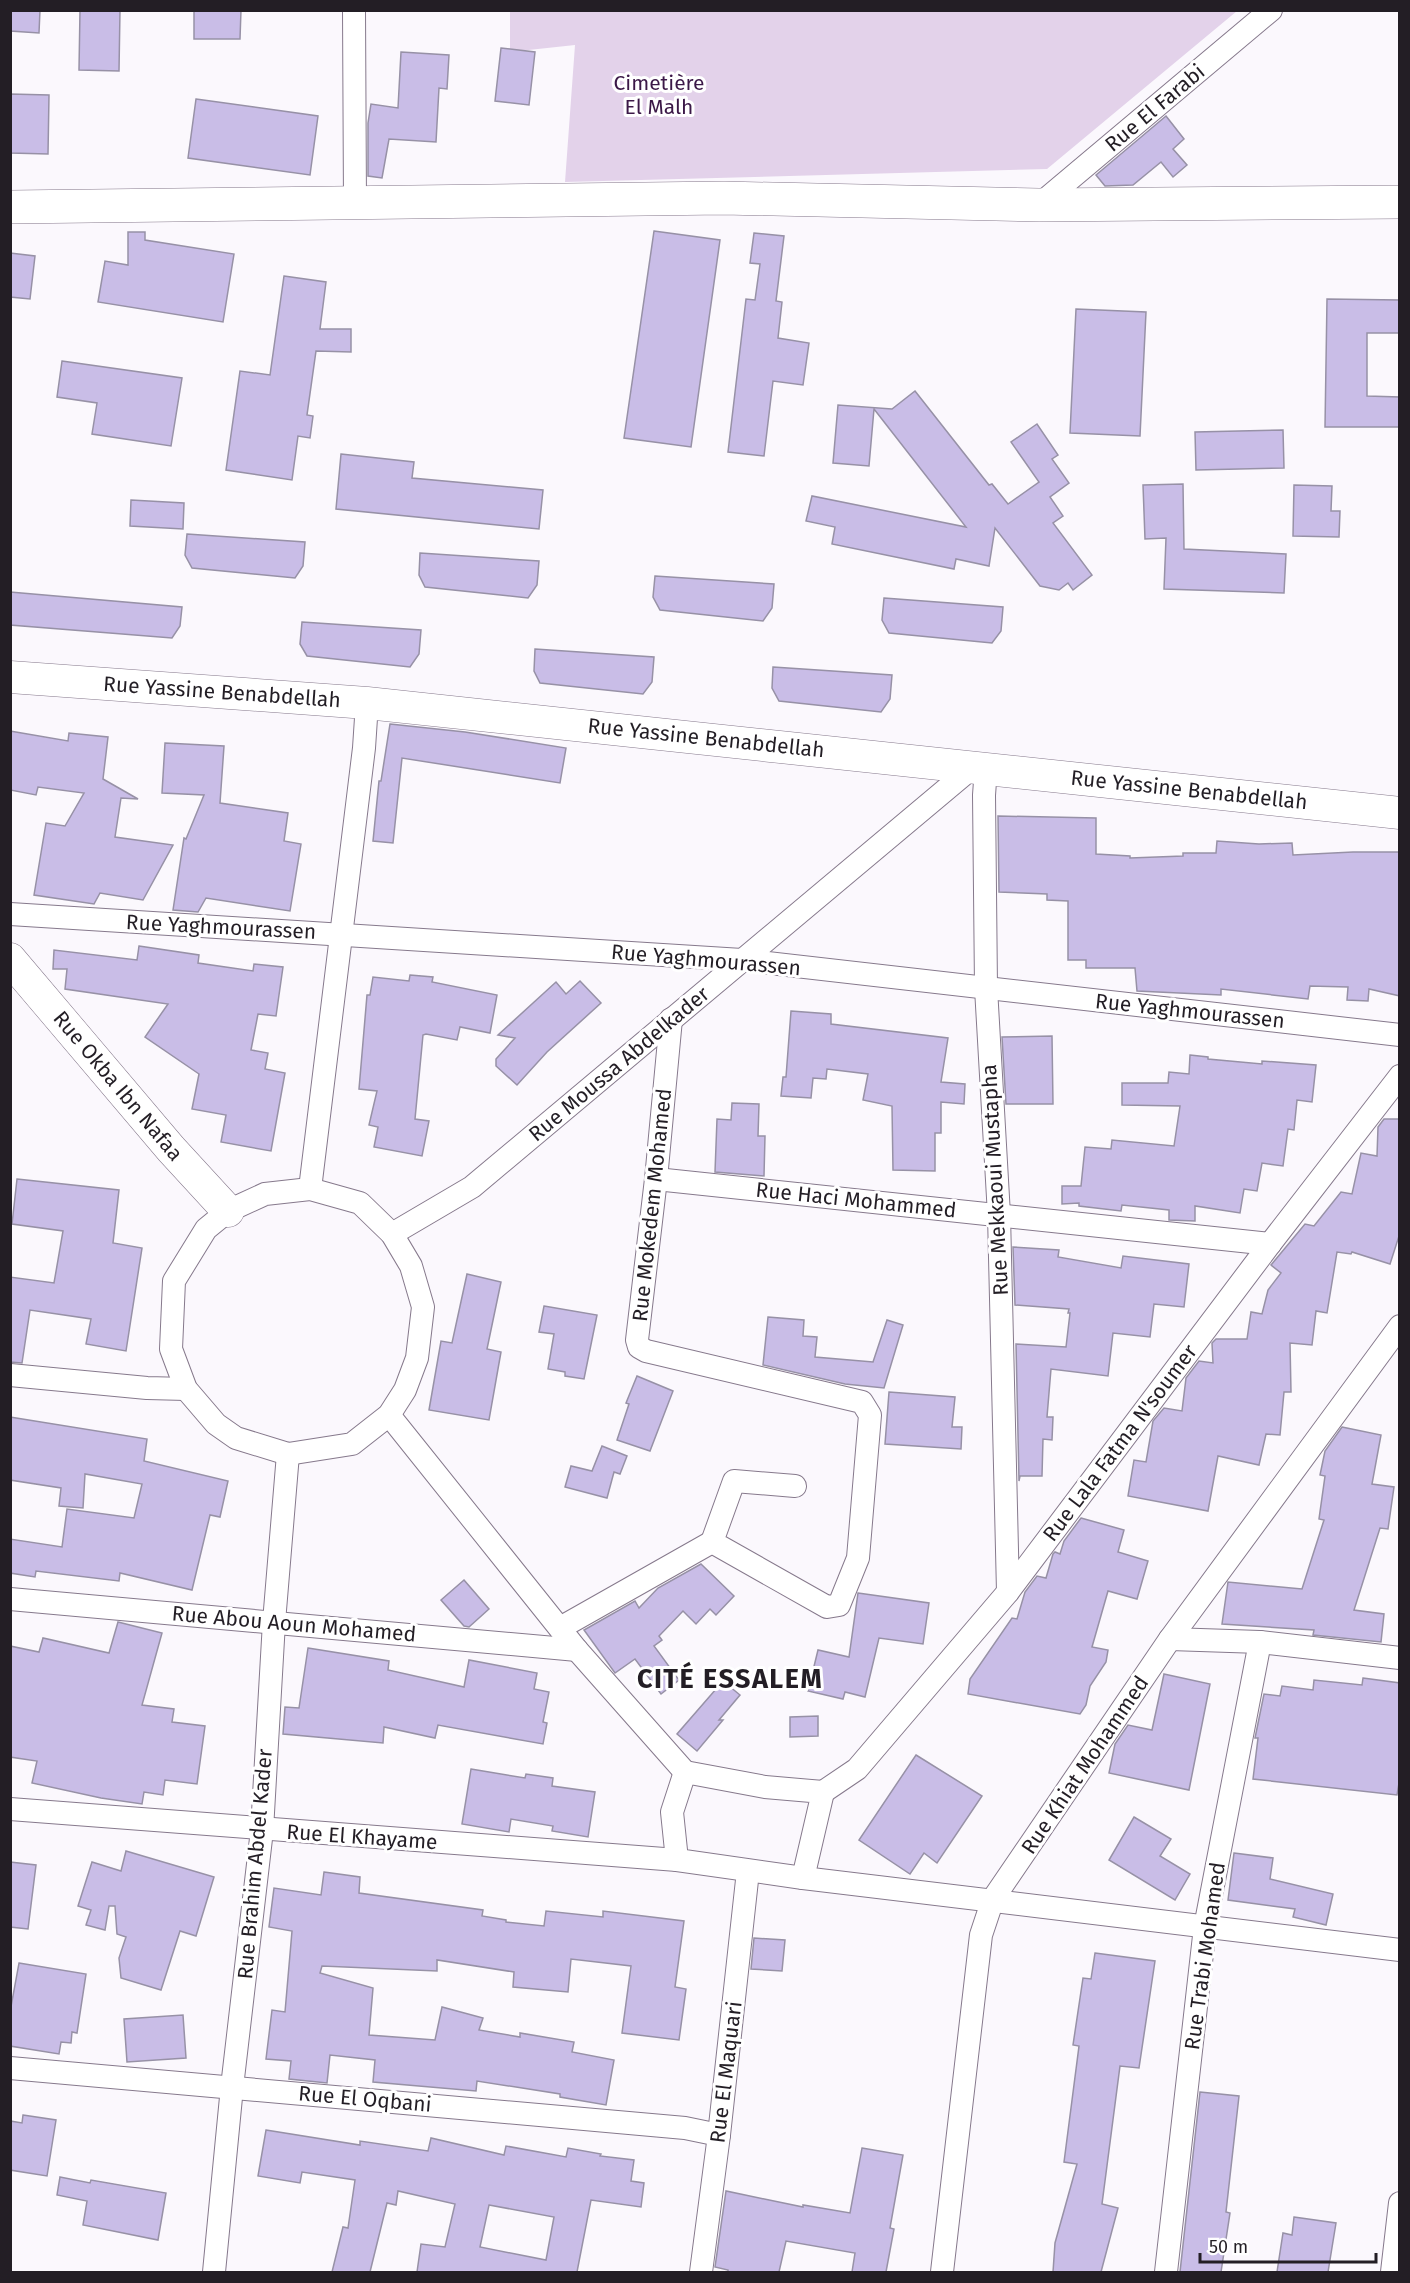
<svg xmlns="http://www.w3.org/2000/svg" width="1410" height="2283" font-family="'Fira Sans',sans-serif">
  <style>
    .green { fill: #e3d2ea }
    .building { fill: #c9bde7; stroke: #9791a6; stroke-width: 1.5; fill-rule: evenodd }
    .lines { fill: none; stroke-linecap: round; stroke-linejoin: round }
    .street-casing { stroke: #86798c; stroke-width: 24 }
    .secondary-casing { stroke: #86798c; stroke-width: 33 }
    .primary-casing { stroke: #86798c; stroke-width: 34 }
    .street { stroke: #fff; stroke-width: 22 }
    .secondary { stroke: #fff; stroke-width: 32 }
    .primary { stroke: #fff; stroke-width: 33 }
    .labels { text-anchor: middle; stroke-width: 6; stroke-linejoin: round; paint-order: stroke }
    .park-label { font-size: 21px; fill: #3b1847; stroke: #fff }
    .street-label { font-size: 21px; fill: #231e25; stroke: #fff }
    .district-label { font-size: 27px; font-weight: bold; letter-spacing: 1.5px; fill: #231e25; stroke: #fff }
  </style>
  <rect width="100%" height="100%" fill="#fbf8fd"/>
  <path class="green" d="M 510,11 L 1237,11 L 1047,169 L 565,182 L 575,45 L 510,52 Z"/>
  <g class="building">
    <path d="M 10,10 L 40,10 L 39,33 L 10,31 Z"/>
    <path d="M 80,10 L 120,10 L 119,71 L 79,70 Z"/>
    <path d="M 194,10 L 241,10 L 240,39 L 194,39 Z"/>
    <path d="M 501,48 L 535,52 L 529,105 L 495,101 Z"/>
    <path d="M 401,52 L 449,55 L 447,89 L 439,88 L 436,142 L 389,139 L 382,178 L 368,176 L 368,123 L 371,104 L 398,108 Z"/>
    <path d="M 10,94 L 49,95 L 48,154 L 10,153 Z"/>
    <path d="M 196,99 L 318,116 L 310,175 L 188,158 Z"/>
    <path d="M 1166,116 L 1184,139 L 1173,149 L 1187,165 L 1173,177 L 1161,162 L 1133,185 L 1105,186 L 1096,175 Z"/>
    <path d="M 654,231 L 720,240 L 691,447 L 624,438 Z"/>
    <path d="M 128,232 L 145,232 L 145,240 L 234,254 L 223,322 L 98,302 L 105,261 L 128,265 Z"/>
    <path d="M 754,233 L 784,236 L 776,301 L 782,302 L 778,338 L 809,343 L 803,385 L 773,381 L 764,456 L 728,452 L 746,299 L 755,300 L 760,264 L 750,263 Z"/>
    <path d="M 10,253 L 35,256 L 30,299 L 10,297 Z"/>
    <path d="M 284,276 L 326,282 L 320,329 L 351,329 L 351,352 L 316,351 L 307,415 L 313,416 L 310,438 L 298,436 L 292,480 L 226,470 L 240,371 L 270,375 Z"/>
    <path d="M 1327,299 L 1400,300 L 1400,333 L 1367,333 L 1367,396 L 1400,397 L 1400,427 L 1325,427 Z"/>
    <path d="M 1076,309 L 1146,312 L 1140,436 L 1070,433 Z"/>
    <path d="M 62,361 L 182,378 L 171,446 L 92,434 L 97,403 L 57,397 Z"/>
    <path d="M 915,391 L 989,485 L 992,484 L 1008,504 L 1039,482 L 1011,442 L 1037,424 L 1058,455 L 1052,459 L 1069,483 L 1050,497 L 1063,516 L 1053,523 L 1092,575 L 1073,590 L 1068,583 L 1059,590 L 1040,586 L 995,528 L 989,566 L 956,559 L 954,569 L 832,544 L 835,527 L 806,521 L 812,496 L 966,527 L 874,409 L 869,466 L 833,463 L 838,405 L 892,409 Z"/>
    <path d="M 1283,430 L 1284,468 L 1196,470 L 1195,432 Z"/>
    <path d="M 341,454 L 414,462 L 412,478 L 543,490 L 539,529 L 336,509 Z"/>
    <path d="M 1183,484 L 1184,549 L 1286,554 L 1284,593 L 1164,589 L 1166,538 L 1145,539 L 1143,485 Z"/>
    <path d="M 1294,485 L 1332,486 L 1331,511 L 1340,511 L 1339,537 L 1293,536 Z"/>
    <path d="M 131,500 L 184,503 L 183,529 L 130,526 Z"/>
    <path d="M 187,534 L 305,542 L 303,566 L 295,578 L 192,568 L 185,555 Z"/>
    <path d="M 420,553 L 539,561 L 537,585 L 528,598 L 425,587 L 419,575 Z"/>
    <path d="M 655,576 L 774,584 L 772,608 L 763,621 L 660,610 L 653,597 Z"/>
    <path d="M 10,592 L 182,607 L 180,626 L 172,638 L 10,625 Z"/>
    <path d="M 884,598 L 1003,607 L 1001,631 L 992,643 L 889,633 L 882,620 Z"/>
    <path d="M 302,622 L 421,630 L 419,654 L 410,667 L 307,656 L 300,644 Z"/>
    <path d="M 535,649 L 654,657 L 652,682 L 643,694 L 540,683 L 534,671 Z"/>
    <path d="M 773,667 L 892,675 L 890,699 L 881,712 L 779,701 L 772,688 Z"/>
    <path d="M 390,724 L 465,732 L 566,748 L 560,783 L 402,758 L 393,843 L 373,841 L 379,781 L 381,781 Z"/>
    <path d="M 10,731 L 68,741 L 69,733 L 108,737 L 103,779 L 138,799 L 121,798 L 115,837 L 173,845 L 143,900 L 100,893 L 94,904 L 34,895 L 46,823 L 65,826 L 84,793 L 38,787 L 36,795 L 10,790 Z"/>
    <path d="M 165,743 L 224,746 L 220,803 L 288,813 L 284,841 L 301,844 L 290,911 L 206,898 L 198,912 L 173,910 L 184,838 L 186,839 L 204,795 L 162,793 Z"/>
    <path d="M 998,816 L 1096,818 L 1096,854 L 1130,856 L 1130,858 L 1183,856 L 1183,853 L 1216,853 L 1217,841 L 1259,844 L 1292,843 L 1293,855 L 1353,852 L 1400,852 L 1400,996 L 1369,989 L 1368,1001 L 1347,1000 L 1348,987 L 1310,986 L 1308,999 L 1221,989 L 1221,995 L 1137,991 L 1135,968 L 1086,968 L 1086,960 L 1068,960 L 1068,901 L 1047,900 L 1047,894 L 999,892 Z"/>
    <path d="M 139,946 L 199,955 L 198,963 L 253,971 L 254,964 L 283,967 L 276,1016 L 258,1014 L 251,1050 L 268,1053 L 265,1069 L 285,1073 L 271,1151 L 221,1142 L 226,1115 L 192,1109 L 199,1074 L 145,1037 L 168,1004 L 65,989 L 67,969 L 53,969 L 54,950 L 137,960 Z"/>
    <path d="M 410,975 L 433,977 L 432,982 L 497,995 L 490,1033 L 460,1027 L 457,1040 L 426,1034 L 423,1035 L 415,1119 L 429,1121 L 422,1156 L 374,1147 L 378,1127 L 369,1125 L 377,1091 L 359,1089 L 367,995 L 370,995 L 373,977 L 409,981 Z"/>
    <path d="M 580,981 L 601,1003 L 547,1052 L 517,1085 L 496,1066 L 496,1059 L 515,1038 L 498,1035 L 556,982 L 566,994 Z"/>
    <path d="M 791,1011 L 831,1014 L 831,1024 L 948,1038 L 941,1082 L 965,1084 L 964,1104 L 941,1102 L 941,1133 L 935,1133 L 935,1171 L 893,1170 L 892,1106 L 863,1100 L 868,1074 L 827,1069 L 826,1079 L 813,1078 L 811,1098 L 781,1096 L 783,1077 L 786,1077 Z"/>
    <path d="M 1052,1036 L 1053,1104 L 1006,1104 L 1002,1037 Z"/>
    <path d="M 1190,1055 L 1208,1057 L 1208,1059 L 1262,1064 L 1262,1061 L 1316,1065 L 1312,1102 L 1297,1100 L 1294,1130 L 1288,1129 L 1283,1166 L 1262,1163 L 1257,1191 L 1244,1189 L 1240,1213 L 1195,1206 L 1195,1221 L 1169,1220 L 1169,1210 L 1122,1205 L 1121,1211 L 1079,1206 L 1079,1203 L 1062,1204 L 1062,1186 L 1081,1186 L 1085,1147 L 1111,1149 L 1112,1140 L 1174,1146 L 1180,1106 L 1122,1105 L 1122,1083 L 1168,1083 L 1169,1072 L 1189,1074 Z"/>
    <path d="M 732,1103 L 759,1104 L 758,1136 L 765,1136 L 764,1176 L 715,1172 L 717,1119 L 731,1120 Z"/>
    <path d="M 1384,1119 L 1400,1119 L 1400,1233 L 1390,1264 L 1352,1252 L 1351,1254 L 1337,1252 L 1327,1313 L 1316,1311 L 1312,1345 L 1290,1343 L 1291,1392 L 1284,1392 L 1280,1435 L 1266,1434 L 1259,1465 L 1218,1456 L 1208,1511 L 1128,1496 L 1134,1460 L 1146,1462 L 1153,1421 L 1164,1408 L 1182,1411 L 1186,1378 L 1199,1361 L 1213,1363 L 1212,1343 L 1216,1339 L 1247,1339 L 1251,1312 L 1262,1314 L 1268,1290 L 1281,1273 L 1271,1265 L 1305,1224 L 1314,1226 L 1341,1192 L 1352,1194 L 1361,1153 L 1377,1156 L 1378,1127 Z"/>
    <path d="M 17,1179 L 119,1190 L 113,1243 L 142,1248 L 126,1351 L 86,1344 L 91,1319 L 30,1310 L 22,1363 L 10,1362 L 10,1277 L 54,1283 L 63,1231 L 12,1224 Z"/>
    <path d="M 1013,1247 L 1059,1250 L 1058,1257 L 1121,1268 L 1123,1256 L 1189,1264 L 1184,1307 L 1154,1304 L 1150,1337 L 1113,1333 L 1108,1376 L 1051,1369 L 1047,1417 L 1053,1417 L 1052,1440 L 1043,1439 L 1042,1476 L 1020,1476 L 1019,1481 L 1016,1344 L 1066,1347 L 1070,1313 L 1068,1313 L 1069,1309 L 1015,1305 Z"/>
    <path d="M 467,1274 L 501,1282 L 487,1349 L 501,1352 L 489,1420 L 429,1410 L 441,1341 L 452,1343 Z"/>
    <path d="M 544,1306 L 597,1315 L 584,1379 L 565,1376 L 565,1372 L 548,1369 L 554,1334 L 539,1332 Z"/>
    <path d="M 768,1317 L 804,1320 L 803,1336 L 817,1337 L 815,1357 L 873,1362 L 887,1320 L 903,1325 L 884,1388 L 845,1384 L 763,1365 Z"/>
    <path d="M 637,1376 L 673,1391 L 650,1451 L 617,1440 L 629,1404 L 626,1403 Z"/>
    <path d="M 889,1392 L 955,1397 L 952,1427 L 962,1427 L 961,1449 L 885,1444 Z"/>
    <path d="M 10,1417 L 147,1439 L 144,1461 L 228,1481 L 220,1517 L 210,1515 L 192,1590 L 120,1573 L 119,1581 L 36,1571 L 35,1577 L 10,1573 L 10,1539 L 62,1547 L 67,1509 L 134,1518 L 142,1484 L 85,1474 L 83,1508 L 59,1506 L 61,1488 L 10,1480 Z"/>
    <path d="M 1342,1427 L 1381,1435 L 1372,1484 L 1394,1487 L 1388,1529 L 1380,1528 L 1354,1610 L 1384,1614 L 1381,1642 L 1313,1635 L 1314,1630 L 1222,1624 L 1228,1582 L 1302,1589 L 1324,1520 L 1319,1519 L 1325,1476 L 1320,1475 L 1325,1451 Z"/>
    <path d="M 602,1446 L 627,1456 L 620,1474 L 614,1472 L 607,1498 L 565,1487 L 571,1466 L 592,1471 Z"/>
    <path d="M 1081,1518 L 1124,1530 L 1118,1552 L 1148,1561 L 1137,1599 L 1108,1591 L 1092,1647 L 1108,1650 L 1106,1662 L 1090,1686 L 1086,1705 L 1080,1714 L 968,1694 L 970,1679 L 1012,1618 L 1017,1619 L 1025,1592 L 1037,1576 L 1046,1578 L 1053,1554 L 1055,1552 L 1060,1554 L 1064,1541 Z"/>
    <path d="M 701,1564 L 734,1596 L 716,1615 L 710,1609 L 696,1624 L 683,1611 L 659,1636 L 662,1640 L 654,1646 L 679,1680 L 661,1694 L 635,1659 L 615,1673 L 584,1630 L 635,1601 L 639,1608 L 658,1588 Z"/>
    <path d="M 464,1580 L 489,1609 L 469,1627 L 464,1626 L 441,1600 Z"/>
    <path d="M 858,1593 L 929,1603 L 923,1644 L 879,1638 L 865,1697 L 845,1692 L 843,1699 L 808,1691 L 818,1650 L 849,1657 Z"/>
    <path d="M 118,1622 L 162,1633 L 142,1705 L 174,1709 L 172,1722 L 205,1726 L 197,1784 L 165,1780 L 163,1795 L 144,1792 L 142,1804 L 101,1798 L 32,1783 L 37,1761 L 10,1757 L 10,1646 L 39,1652 L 43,1638 L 109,1653 Z"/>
    <path d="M 308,1648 L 389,1661 L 388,1670 L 464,1687 L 469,1660 L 537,1673 L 534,1689 L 549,1692 L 543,1722 L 547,1723 L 543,1744 L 438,1725 L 435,1738 L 384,1727 L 383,1743 L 283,1734 L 285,1707 L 299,1708 Z"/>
    <path d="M 1164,1674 L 1210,1684 L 1189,1790 L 1109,1773 L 1115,1744 L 1128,1725 L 1152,1730 Z"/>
    <path d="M 1363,1678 L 1400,1683 L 1400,1777 L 1397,1795 L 1253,1779 L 1258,1738 L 1255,1738 L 1264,1694 L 1280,1696 L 1282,1686 L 1313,1690 L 1314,1680 L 1362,1685 Z"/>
    <path d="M 723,1681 L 740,1695 L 719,1720 L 723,1720 L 697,1751 L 677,1734 Z"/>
    <path d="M 818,1716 L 818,1736 L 790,1737 L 790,1717 Z"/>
    <path d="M 916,1755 L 982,1796 L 937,1863 L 924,1853 L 910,1874 L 859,1840 Z"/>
    <path d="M 471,1769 L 525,1778 L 526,1774 L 553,1778 L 552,1786 L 595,1792 L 588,1837 L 552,1831 L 553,1826 L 511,1819 L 509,1832 L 462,1824 Z"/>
    <path d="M 1134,1817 L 1171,1839 L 1160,1856 L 1190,1874 L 1175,1900 L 1109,1860 Z"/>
    <path d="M 126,1851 L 214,1877 L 196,1936 L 180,1931 L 161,1990 L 121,1978 L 119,1958 L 126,1937 L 117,1934 L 115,1906 L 109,1906 L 105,1930 L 86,1925 L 91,1910 L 78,1906 L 92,1862 L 121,1871 Z"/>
    <path d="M 1234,1853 L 1273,1858 L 1270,1879 L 1333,1894 L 1326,1925 L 1293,1917 L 1295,1909 L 1228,1900 Z"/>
    <path d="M 10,1862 L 36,1865 L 28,1929 L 10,1927 Z"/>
    <path d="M 324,1872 L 360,1877 L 359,1893 L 483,1910 L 482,1916 L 506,1920 L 506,1922 L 544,1926 L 546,1911 L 603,1917 L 603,1911 L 684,1921 L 675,1987 L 686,1989 L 679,2040 L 622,2033 L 631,1966 L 571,1959 L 568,1992 L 513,1987 L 514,1972 L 437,1960 L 437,1971 L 322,1966 L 320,1973 L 373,1988 L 369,2035 L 435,2040 L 442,2007 L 483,2018 L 479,2030 L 520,2037 L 520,2033 L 574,2042 L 572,2052 L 614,2060 L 606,2105 L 560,2097 L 560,2094 L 477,2081 L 476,2091 L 373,2082 L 375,2060 L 330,2055 L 327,2083 L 289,2079 L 291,2061 L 266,2059 L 272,2010 L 285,2012 L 292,1931 L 269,1927 L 274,1888 L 321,1895 Z"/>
    <path d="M 754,1938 L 785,1940 L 782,1971 L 751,1969 Z"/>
    <path d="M 1095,1953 L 1155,1961 L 1139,2068 L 1120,2066 L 1102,2204 L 1118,2208 L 1101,2272 L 1053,2272 L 1055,2243 L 1077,2164 L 1064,2162 L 1079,2046 L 1073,2045 L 1083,1978 L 1091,1979 Z"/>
    <path d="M 19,1963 L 86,1974 L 77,2033 L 72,2032 L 71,2043 L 61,2042 L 59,2054 L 10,2046 L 10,2012 Z"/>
    <path d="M 183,2015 L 186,2058 L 127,2062 L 124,2019 Z"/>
    <path d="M 1200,2092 L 1239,2096 L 1226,2212 L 1230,2213 L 1221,2272 L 1180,2272 Z"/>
    <path d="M 23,2115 L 56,2120 L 47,2176 L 10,2170 L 10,2121 L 22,2123 Z"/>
    <path d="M 266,2130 L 360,2145 L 360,2141 L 428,2151 L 431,2138 L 504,2155 L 506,2146 L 566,2157 L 568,2148 L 601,2154 L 600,2156 L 634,2160 L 631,2181 L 644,2183 L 641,2207 L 591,2200 L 577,2272 L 417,2272 L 421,2244 L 445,2247 L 455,2204 L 398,2191 L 396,2205 L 387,2203 L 370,2272 L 332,2272 L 343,2227 L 348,2228 L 355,2180 L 302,2172 L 300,2183 L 258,2176 ZM 489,2205 L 554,2217 L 546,2260 L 480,2247 Z"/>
    <path d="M 862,2148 L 903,2155 L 890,2228 L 894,2229 L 886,2272 L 852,2272 L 855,2253 L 786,2241 L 779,2272 L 728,2272 L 728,2270 L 715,2267 L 726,2191 L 803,2207 L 803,2205 L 850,2213 Z"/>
    <path d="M 60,2177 L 90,2183 L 91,2180 L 166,2193 L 158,2240 L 83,2225 L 87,2201 L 57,2195 Z"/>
    <path d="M 1294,2217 L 1336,2223 L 1328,2272 L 1277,2272 L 1283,2233 L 1292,2235 Z"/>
  </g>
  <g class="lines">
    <defs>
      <g id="street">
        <path d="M 354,10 L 355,204"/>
        <path d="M 1039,205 L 1271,10"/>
        <path d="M 986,768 L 984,795 L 986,988 L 999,1215 L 1008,1592"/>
        <path d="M 10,914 L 742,960 L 1400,1035"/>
        <path d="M 671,1019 L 656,1179 L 637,1340 L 639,1347 L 646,1351 L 862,1402 L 870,1415 L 858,1558 L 839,1605 L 827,1607 L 712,1542 L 734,1481 L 795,1486"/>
        <path d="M 656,1179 L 1270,1244"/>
        <path d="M 310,1189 L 360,1203 L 392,1234 L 411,1266 L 423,1307 L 417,1358 L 405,1390 L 389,1415 L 352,1444 L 288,1454 L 236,1438 L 216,1424 L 186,1389 L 171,1349 L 174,1281 L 206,1229 L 228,1211 L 265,1194 Z"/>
        <path d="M 310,1189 L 364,748 L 367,703"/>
        <path d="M 392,1234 L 472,1187 L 974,766"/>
        <path d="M 10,1375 L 147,1388 L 186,1389"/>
        <path d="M 389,1415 L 577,1650 L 685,1772"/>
        <path d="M 10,1599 L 577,1650"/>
        <path d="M 560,1628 L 712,1542"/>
        <path d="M 1170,1639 L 1260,1642 L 1400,1658"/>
        <path d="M 685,1772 L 765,1787 L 823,1792 L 803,1878 L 677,1860 L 672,1812 Z"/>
        <path d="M 823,1792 L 857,1769 L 1008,1592 L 1270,1244 L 1400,1076"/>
        <path d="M 10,1809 L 677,1860"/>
        <path d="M 803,1878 L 1400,1950"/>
        <path d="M 10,2068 L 685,2128 L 719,2135"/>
        <path d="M 214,2272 L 232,2087 L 262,1830 L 274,1622 L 288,1454"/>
        <path d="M 701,2272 L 719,2135 L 748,1871"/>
        <path d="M 942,2272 L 981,1935 L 993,1899 L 1170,1639 L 1400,1326"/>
        <path d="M 1166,2272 L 1205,1927 L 1260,1642"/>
        <path d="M 1392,2272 L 1400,2203"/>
      </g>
      <g id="secondary">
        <path d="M 10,677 L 367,703 L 1400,813"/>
        <path d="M 10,959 L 171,1149 L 228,1211"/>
      </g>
      <path id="primary" d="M 10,207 L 724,198 L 1039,205 L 1400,202"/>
    </defs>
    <use href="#street" class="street-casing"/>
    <use href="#secondary" class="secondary-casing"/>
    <use href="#primary" class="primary-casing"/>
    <use href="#street" class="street"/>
    <use href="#secondary" class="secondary"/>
    <use href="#primary" class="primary"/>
  </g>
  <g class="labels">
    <g class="park-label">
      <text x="659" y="90">Cimetière<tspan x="659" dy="24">El Malh</tspan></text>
    </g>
    <g class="street-label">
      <text transform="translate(1155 108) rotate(-40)" y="7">Rue El Farabi</text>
      <text transform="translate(222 692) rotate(4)" y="7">Rue Yassine Benabdellah</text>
      <text transform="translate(706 738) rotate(6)" y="7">Rue Yassine Benabdellah</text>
      <text transform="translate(1189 790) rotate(6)" y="7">Rue Yassine Benabdellah</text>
      <text transform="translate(221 927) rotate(3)" y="7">Rue Yaghmourassen</text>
      <text transform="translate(706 960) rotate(5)" y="7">Rue Yaghmourassen</text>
      <text transform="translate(1190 1011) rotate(6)" y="7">Rue Yaghmourassen</text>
      <text transform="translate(619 1064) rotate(-40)" y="7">Rue Moussa Abdelkader</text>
      <text transform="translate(118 1086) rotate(50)" y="7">Rue Okba Ibn Nafaa</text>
      <text transform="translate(995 1180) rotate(-93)" y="7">Rue Mekkaoui Mustapha</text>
      <text transform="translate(856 1200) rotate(6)" y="7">Rue Haci Mohammed</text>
      <text transform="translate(652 1205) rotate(-84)" y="7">Rue Mokedem Mohamed</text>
      <text transform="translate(1120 1443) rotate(-53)" y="7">Rue Lala Fatma N'soumer</text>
      <text transform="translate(294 1624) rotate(5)" y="7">Rue Abou Aoun Mohamed</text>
      <text transform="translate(1085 1765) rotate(-56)" y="7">Rue Khiat Mohammed</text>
      <text transform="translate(362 1837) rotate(4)" y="7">Rue El Khayame</text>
      <text transform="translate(255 1864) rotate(-85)" y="7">Rue Brahim Abdel Kader</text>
      <text transform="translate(1205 1956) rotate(-82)" y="7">Rue Trabi Mohamed</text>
      <text transform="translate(726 2072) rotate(-83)" y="7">Rue El Maquari</text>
      <text transform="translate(365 2099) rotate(5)" y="7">Rue El Oqbani</text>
    </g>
    <g class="district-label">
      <text x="730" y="1688">CITÉ ESSALEM</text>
    </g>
  </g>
  <rect width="1410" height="2283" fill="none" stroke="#231e25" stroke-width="24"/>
  <path d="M1200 2253v9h176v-9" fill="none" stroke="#231e25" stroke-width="3"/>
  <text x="1209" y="2253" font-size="18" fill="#231e25" stroke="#ffffff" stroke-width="4.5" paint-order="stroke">50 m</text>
</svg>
